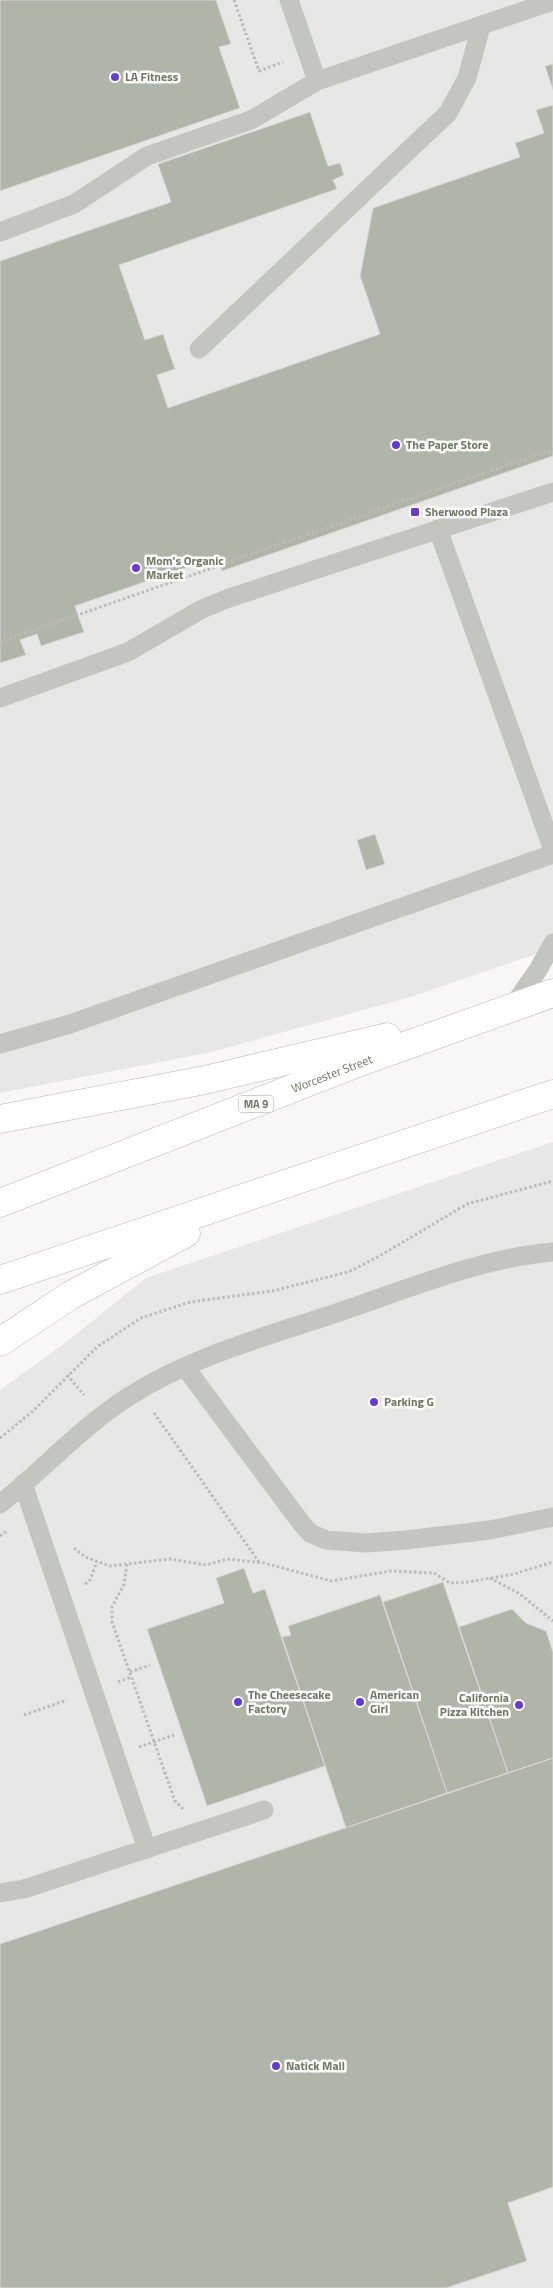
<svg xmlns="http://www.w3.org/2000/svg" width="553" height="2288" font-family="'Titillium Web',sans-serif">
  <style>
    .built { fill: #e7e7e6 }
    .building { fill: #afb5a8; stroke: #dad9da }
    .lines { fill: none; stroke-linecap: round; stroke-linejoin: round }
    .highway-casing { stroke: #b4b8b0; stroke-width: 29 }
    .path { stroke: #babdb7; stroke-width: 3; stroke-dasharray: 2.5 2.5; stroke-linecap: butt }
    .lane { stroke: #c2c6be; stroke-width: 19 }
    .highway { stroke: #fff; stroke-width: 28 }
    .poi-dot { fill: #663bd4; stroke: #fff; stroke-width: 2 }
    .labels { text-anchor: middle; stroke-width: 5; stroke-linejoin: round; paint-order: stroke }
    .shield { fill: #fff; stroke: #9aa190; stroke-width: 1 }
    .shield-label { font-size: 11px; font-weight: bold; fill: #6e7961 }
    .poi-label { font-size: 12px; font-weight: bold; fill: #6e7961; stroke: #fff; text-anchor: start }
    .street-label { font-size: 12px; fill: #6e7961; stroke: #fff }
  </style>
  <rect width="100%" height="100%" fill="#f9f6f8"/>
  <g class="built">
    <path d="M 0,0 L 553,0 L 553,948 L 414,996 L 212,1052 L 0,1093 Z"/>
    <path d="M 553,1142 L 553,2288 L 0,2288 L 0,1390 L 69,1340 L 146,1278 Z"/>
  </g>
  <g class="building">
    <path d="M 0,0 L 216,0 L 231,44 L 219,47 L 240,108 L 0,191 Z"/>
    <path d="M 553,64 L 553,90 L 545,66 Z"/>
    <path d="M 553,105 L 553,456 L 222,571 L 217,557 L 75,606 L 84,632 L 41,646 L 37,634 L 20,640 L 26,655 L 0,663 L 0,261 L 171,202 L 158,164 L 310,112 L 328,166 L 340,163 L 344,175 L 333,180 L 337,189 L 119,265 L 145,340 L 163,334 L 175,369 L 157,375 L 168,408 L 380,334 L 360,276 L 373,208 L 520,157 L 515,143 L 544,133 L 536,110 Z"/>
    <path d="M 375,834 L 385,864 L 366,870 L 357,840 Z"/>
    <path d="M 244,1568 L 253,1593 L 265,1589 L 325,1766 L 207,1806 L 147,1629 L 224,1603 L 216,1578 Z"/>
    <path d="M 443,1582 L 508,1773 L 447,1793 L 383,1602 Z"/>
    <path d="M 380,1595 L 447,1793 L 346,1828 L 282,1637 L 291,1635 L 288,1626 Z"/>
    <path d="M 512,1609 L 526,1623 L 546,1631 L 553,1652 L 553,1758 L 508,1773 L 459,1627 Z"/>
    <path d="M 553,1758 L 553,2187 L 508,2203 L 527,2261 L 446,2288 L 0,2288 L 0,1944 Z"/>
  </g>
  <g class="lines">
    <defs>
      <g id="highway">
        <path d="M 0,1119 L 205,1080 L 387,1037"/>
        <path d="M 0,1203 L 360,1062 L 553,993"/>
        <path d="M 0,1280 L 553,1094"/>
        <path d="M 0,1342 L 71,1295 L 186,1233"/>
      </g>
    </defs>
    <use href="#highway" class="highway-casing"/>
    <g class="path">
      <path d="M 234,0 L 259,71 L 283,62"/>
      <path d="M 0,642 L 553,449"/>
      <path d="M 67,1375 L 84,1395"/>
      <path d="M 154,1413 L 259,1562"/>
      <path d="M 0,1438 L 33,1411 L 97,1347 L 141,1318 L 190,1302 L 272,1291 L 348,1272 L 376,1258 L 467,1204 L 553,1181"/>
      <path d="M 0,1536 L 7,1531"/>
      <path d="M 74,1548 L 85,1557 L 110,1566 L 170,1559 L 206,1565 L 227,1559 L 264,1563 L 331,1581 L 391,1571 L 434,1573 L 450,1583 L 468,1582 L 514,1574 L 553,1562"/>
      <path d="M 127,1564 L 124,1584 L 112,1607 L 112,1622 L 175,1801 L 183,1809"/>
      <path d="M 490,1578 L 520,1594 L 553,1621"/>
      <path d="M 85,1584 L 90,1580 L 97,1562"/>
      <path d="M 130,1672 L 150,1665"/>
      <path d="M 118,1682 L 131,1677"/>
      <path d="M 24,1715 L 67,1700"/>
      <path d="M 139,1747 L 174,1735"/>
    </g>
    <g class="lane">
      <path d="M 289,0 L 317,81"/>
      <path d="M 0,232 L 74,204 L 147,156 L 251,120 L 317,81 L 553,1"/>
      <path d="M 199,349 L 448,113 L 467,78 L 481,26"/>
      <path d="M 438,529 L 553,850"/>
      <path d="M 0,698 L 128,652 L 202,609 L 229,598 L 553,492"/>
      <path d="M 512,1007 L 538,970 L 553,943"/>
      <path d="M 0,1044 L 70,1024 L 553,854"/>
      <path d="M 185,1367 L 302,1524 L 310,1533 L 326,1540 L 366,1543 L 406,1540 L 490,1530 L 553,1517"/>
      <path d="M 23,1484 L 147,1849"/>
      <path d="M 0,1504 C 43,1470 80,1428 128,1397 C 193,1355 272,1335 345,1310 C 413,1287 482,1258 553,1252"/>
      <path d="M 0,1893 L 24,1889 L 264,1810"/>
    </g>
    <use href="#highway" class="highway"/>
  </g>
  <g class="poi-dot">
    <circle cx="115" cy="77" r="5"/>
    <circle cx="396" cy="445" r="5"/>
    <rect x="410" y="507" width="10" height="10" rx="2.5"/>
    <circle cx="136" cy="568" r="5"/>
    <circle cx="374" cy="1402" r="5"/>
    <circle cx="238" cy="1702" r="5"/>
    <circle cx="360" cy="1702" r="5"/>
    <circle cx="519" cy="1705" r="5"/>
    <circle cx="276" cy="2066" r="5"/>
  </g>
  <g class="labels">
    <rect class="shield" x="238.5" y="1095.5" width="35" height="17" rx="4"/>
    <g class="shield-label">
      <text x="256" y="1108">MA 9</text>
    </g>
    <g class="poi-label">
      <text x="125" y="81">LA Fitness</text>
      <text x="406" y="449">The Paper Store</text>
      <text x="425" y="516">Sherwood Plaza</text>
      <text x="146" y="565">Mom's Organic<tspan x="146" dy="14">Market</tspan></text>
      <text x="384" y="1406">Parking G</text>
      <text x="248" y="1699">The Cheesecake<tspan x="248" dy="14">Factory</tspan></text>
      <text x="370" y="1699">American<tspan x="370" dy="14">Girl</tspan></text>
      <text x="509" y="1702" text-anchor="end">California<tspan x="509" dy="14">Pizza Kitchen</tspan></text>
      <text x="286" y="2070">Natick Mall</text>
    </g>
    <g class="street-label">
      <text transform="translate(332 1074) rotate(-21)" y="4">Worcester Street</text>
    </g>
  </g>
</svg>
